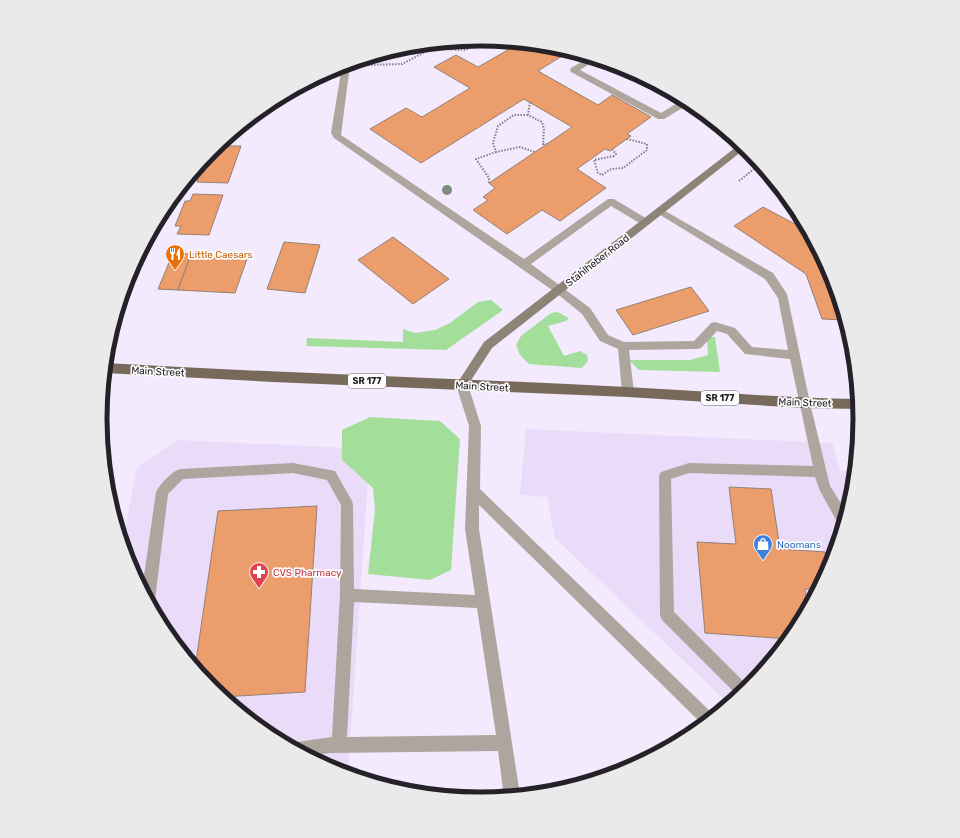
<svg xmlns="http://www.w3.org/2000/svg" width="960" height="838" font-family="Rubik,sans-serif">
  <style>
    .built { fill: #eadbf9 }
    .green { fill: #a3df9a }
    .building { fill: #eb9d6b; stroke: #968073 }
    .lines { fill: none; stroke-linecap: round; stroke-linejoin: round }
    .path { stroke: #857e8b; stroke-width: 2; stroke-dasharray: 1.5 1.5; stroke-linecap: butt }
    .lane { fill: #aea69e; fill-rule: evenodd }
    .secondary { fill: #8e8377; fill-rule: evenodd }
    .primary { fill: #786a5b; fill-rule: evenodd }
    .tree { fill: #7b8d7c }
    .labels { text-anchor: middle; stroke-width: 3.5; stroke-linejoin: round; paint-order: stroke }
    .shield { fill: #fcfcfc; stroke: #666368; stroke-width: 1 }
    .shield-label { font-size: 9px; font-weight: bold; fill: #252129 }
    .food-label { font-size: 10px; fill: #c56008; stroke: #fcfcfc; text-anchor: start }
    .street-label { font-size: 10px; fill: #252129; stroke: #fcfcfc }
    .shop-label { font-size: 10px; fill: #366cbe; stroke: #fcfcfc; text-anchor: start }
    .health-label { font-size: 10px; fill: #be3a42; stroke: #fcfcfc; text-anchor: start }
    .rim { fill: none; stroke: #252129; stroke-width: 5 }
  </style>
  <rect width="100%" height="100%" fill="#f3eafd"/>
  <g class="built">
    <path d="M 526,429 L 832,443 L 840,471 L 855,471 L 853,493 L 831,565 L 796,630 L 749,688 L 729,704 L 555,538 L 547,497 L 520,495 Z"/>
    <path d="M 177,440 L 370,449 L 348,774 L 334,770 L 269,735 L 211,688 L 164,630 L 129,564 L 122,543 L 137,468 Z"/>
  </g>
  <g class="green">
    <path d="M 491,300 L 503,310 L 446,350 L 306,346 L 307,338 L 403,342 L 403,329 L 415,333 L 435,330 L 450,323 L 478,302 Z"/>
    <path d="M 558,312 L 569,318 L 566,321 L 548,326 L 564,356 L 580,351 L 587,355 L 588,361 L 582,368 L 529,364 L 520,355 L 516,345 L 521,336 L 551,313 Z"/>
    <path d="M 707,337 L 715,337 L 720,372 L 639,370 L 629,360 L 690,360 L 708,355 Z"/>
    <path d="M 370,417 L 440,421 L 460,439 L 451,570 L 430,580 L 368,574 L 375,510 L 373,488 L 342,460 L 342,430 Z"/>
  </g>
  <g class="building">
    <path d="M 520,43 L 554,46 L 570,51 L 538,71 L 598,105 L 612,95 L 651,117 L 627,134 L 631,136 L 610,151 L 605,149 L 577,169 L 606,188 L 560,221 L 542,210 L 507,234 L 473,210 L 488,200 L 483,197 L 495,188 L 489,183 L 572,127 L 524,99 L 421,163 L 370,129 L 406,108 L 422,117 L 470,88 L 434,67 L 456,55 L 478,67 Z"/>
    <path d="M 217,146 L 241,146 L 228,183 L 197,182 L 199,175 L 196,175 L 200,164 Z"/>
    <path d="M 193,194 L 223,195 L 209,235 L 177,234 L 181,226 L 175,226 L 185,201 L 190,201 Z"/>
    <path d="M 763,207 L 808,231 L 831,274 L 845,320 L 822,319 L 806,274 L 734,226 Z"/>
    <path d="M 393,237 L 449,279 L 413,304 L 358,260 Z"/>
    <path d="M 284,242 L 320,245 L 305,293 L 267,289 Z"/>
    <path d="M 173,253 L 191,254 L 178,290 L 158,289 Z"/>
    <path d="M 191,254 L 248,256 L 235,293 L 178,290 Z"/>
    <path d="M 691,287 L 709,311 L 633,335 L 616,310 Z"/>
    <path d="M 729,487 L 771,489 L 780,549 L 825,552 L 828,570 L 818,589 L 805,589 L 808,607 L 796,630 L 789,639 L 705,633 L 697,542 L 736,544 Z"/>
    <path d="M 317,506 L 305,692 L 222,697 L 211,688 L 195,668 L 218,511 Z"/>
  </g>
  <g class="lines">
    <g class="path">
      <path d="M 362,65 L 402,64 L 427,51 L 439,49 L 466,50 L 478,43 L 479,39"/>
      <path d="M 530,102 L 528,115 L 542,122 L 544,129 L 543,144 L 547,144"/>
      <path d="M 528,115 L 514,115 L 498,126 L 493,143 L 496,152 L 520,147 L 535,152"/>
      <path d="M 612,149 L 616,154 L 614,156 L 594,160 L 598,173 L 602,175 L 611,169 L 623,168 L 647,150 L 647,144 L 627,139"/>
      <path d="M 739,181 L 760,164"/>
      <path d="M 489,183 L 489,178 L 476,159 L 496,152"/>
    </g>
    <g class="lane">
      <path d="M 590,57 L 597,59 L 580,70 L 661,113 L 684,99 L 709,118 L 704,118 L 684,107 L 664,119 L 658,119 L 571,72 L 570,70 L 571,68 Z"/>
      <path d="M 349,63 L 350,65 L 341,135 L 524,259 L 608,199 L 614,199 L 649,220 L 650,222 L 649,224 L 641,224 L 611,206 L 531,264 L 590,308 L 608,335 L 624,342 L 694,341 L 711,323 L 715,322 L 735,328 L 752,347 L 788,350 L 778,298 L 765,279 L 657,213 L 655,211 L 660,208 L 773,273 L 787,294 L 810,403 L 830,486 L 847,513 L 843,526 L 839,525 L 820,491 L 815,477 L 689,473 L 671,479 L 674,612 L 749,687 L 738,696 L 662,620 L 660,615 L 659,476 L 661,472 L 689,463 L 813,466 L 790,359 L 745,354 L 727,334 L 717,331 L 701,348 L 697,349 L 629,350 L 634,392 L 632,395 L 628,397 L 624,395 L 622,392 L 618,349 L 600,341 L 582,314 L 555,292 L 334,138 L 331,133 L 342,66 Z"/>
      <path d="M 462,380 L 466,382 L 468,385 L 481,426 L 480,489 L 714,715 L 703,725 L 479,505 L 479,529 L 520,795 L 504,797 L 498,751 L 330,753 L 308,756 L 291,747 L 292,745 L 297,742 L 332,737 L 340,595 L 341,505 L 327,480 L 293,473 L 183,479 L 168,494 L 155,600 L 151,605 L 142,590 L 156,492 C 160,484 171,472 180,469 L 293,463 L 335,471 L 352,501 L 353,505 L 354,589 L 475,595 L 465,529 L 469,426 L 456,385 L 458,382 ZM 354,602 L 477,608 L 496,735 L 347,737 Z"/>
    </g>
    <path class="secondary" d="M 740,144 L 746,148 L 492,348 L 466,388 L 462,390 L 458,388 L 456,385 L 458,382 L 484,342 Z"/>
    <path class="primary" d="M 105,363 C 279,373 453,378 627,387 C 704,391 781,398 858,399 L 859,409 L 804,408 L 628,397 L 273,382 L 105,373 Z"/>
  </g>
  <circle class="tree" cx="447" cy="190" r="5"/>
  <defs>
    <symbol id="restaurant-pin" viewBox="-11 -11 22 30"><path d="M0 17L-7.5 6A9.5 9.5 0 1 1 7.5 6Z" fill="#e8710a" stroke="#fcfcfc"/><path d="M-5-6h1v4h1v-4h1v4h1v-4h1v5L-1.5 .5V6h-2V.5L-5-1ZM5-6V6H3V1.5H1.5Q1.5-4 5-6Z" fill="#fff"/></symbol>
    <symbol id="shop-pin" viewBox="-11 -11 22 30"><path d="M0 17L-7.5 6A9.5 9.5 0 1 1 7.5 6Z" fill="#3f7fe0" stroke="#fcfcfc"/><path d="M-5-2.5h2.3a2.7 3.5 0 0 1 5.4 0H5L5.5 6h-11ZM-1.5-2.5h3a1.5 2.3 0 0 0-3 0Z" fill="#fff"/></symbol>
    <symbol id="pharmacy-pin" viewBox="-11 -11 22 30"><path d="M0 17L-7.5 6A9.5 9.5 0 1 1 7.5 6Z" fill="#e0444e" stroke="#fcfcfc"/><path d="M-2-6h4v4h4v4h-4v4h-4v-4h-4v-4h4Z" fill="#fff"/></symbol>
  </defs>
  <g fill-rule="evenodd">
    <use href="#restaurant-pin" x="164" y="243" width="22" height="30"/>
    <use href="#shop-pin" x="752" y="533" width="22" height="30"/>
    <use href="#pharmacy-pin" x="248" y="561" width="22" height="30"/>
  </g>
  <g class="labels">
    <g class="shield">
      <rect x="348" y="374" width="38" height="14" rx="3"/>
      <rect x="701" y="391" width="38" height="14" rx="3"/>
    </g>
    <g class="shield-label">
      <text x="367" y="384">SR 177</text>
      <text x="720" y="401">SR 177</text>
    </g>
    <g class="food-label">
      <text x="189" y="258">Little Caesars</text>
    </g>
    <g class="street-label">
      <text transform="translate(597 260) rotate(-38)" y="4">Stahlheber Road</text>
      <text transform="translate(158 371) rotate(3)" y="4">Main Street</text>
      <text transform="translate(482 386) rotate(3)" y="4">Main Street</text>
      <text transform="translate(805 402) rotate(2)" y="4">Main Street</text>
    </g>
    <g class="shop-label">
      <text x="777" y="548">Noomans</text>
    </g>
    <g class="health-label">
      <text x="273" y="576">CVS Pharmacy</text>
    </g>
  </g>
  <path d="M0 0H960V838H0ZM107 419a373 373 0 1 1 746 0a373 373 0 1 1-746 0Z" fill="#ebeaeb" fill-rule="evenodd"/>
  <path class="rim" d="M107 419a373 373 0 1 1 746 0a373 373 0 1 1-746 0Z"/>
</svg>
